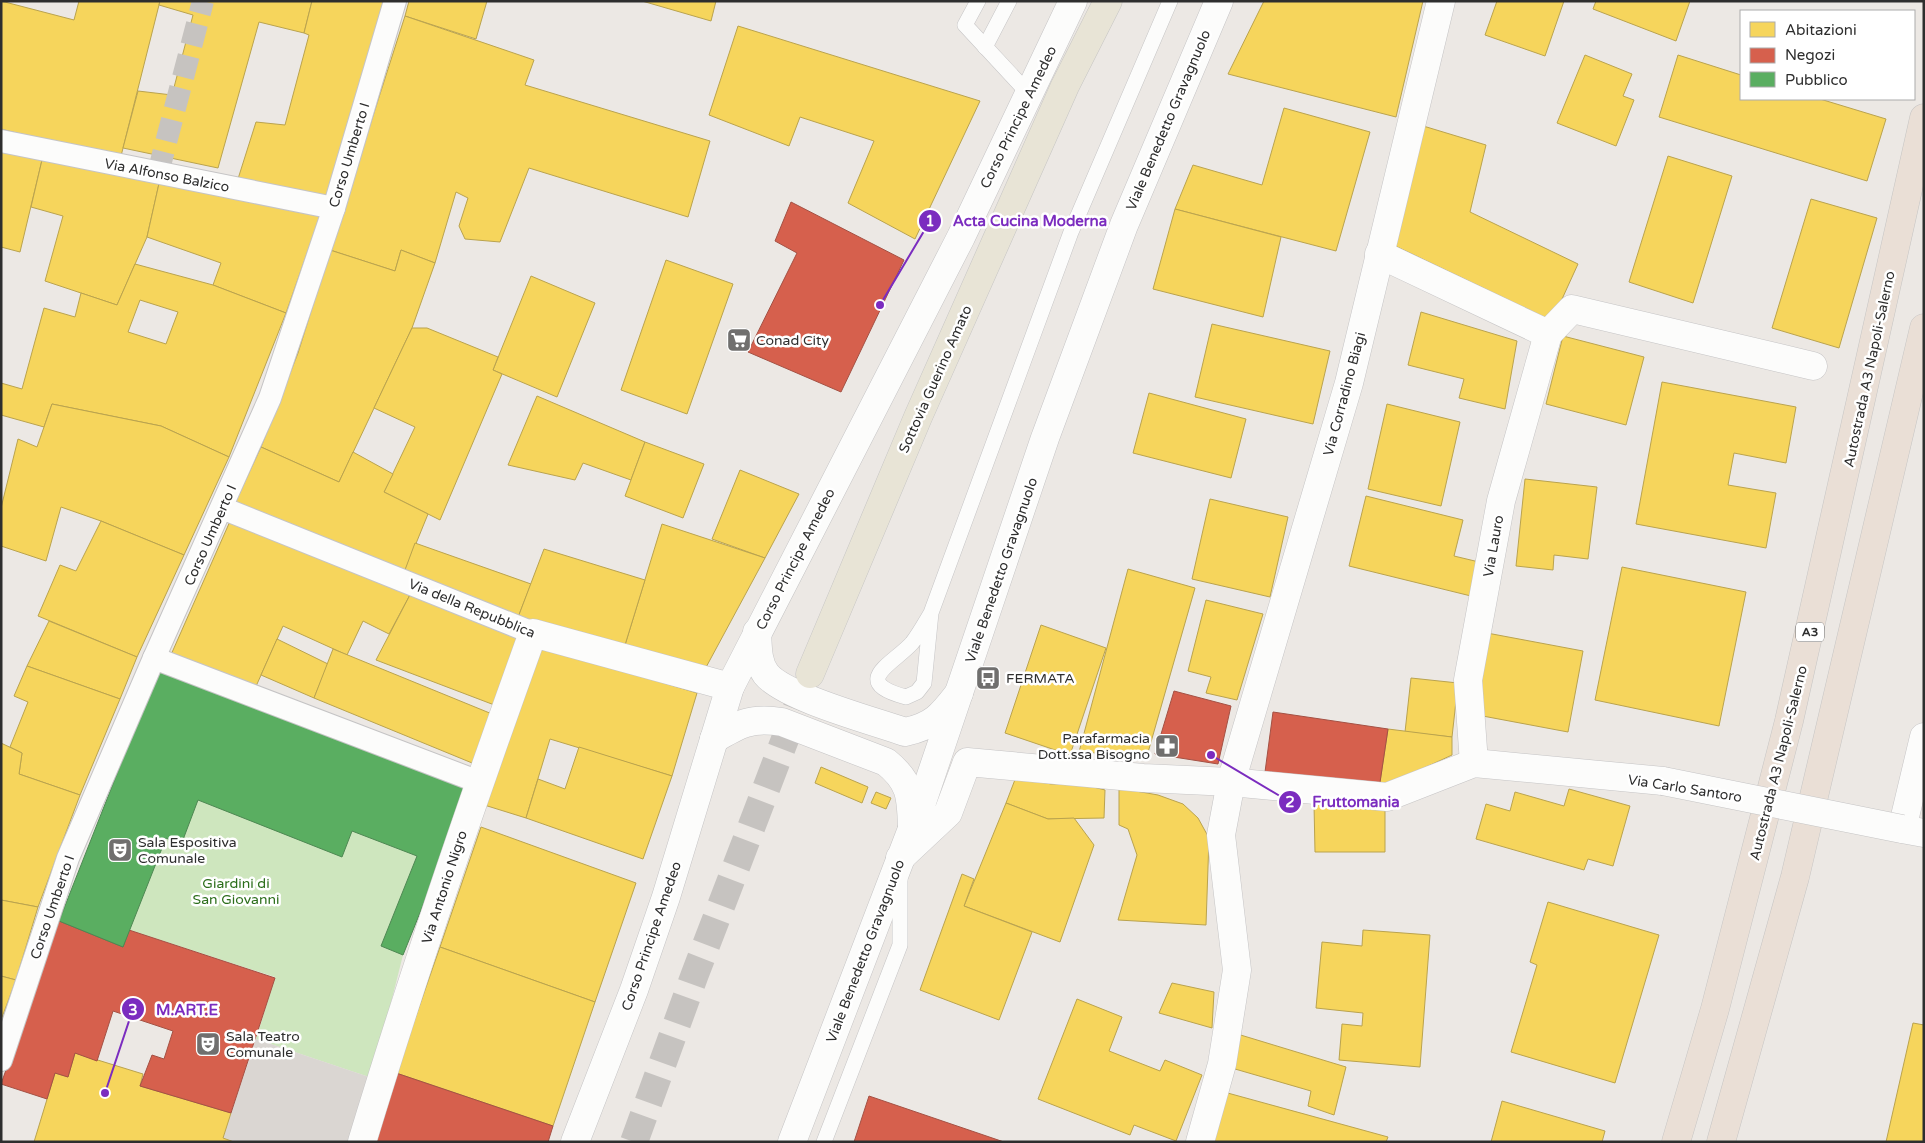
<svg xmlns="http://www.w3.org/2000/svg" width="1925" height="1143" font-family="'Varela Round',sans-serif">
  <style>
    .green { fill: #cee6be }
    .plaza { fill: #dad6d2 }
    .homes { fill: #f6d55c; stroke: #baa34e; fill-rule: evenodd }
    .shops { fill: #d6604d; stroke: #a45144 }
    .public { fill: #5aae61; stroke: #4d8852 }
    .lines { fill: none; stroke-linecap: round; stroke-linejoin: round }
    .pedestrian-tunnel { stroke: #c6c3c0; stroke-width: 22; stroke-dasharray: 22 11; stroke-linecap: butt }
    .primary-tunnel { stroke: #c6c3c0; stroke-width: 28; stroke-dasharray: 28 14; stroke-linecap: butt }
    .service-casing { stroke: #c5c4c5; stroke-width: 16 }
    .pedestrian-casing { stroke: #c5c4c5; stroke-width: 24 }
    .minor-casing { stroke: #c5c4c5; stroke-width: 29 }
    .tertiary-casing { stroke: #c5c4c5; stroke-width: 29 }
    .secondary-casing { stroke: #c5c4c5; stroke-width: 29 }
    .primary-casing { stroke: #c6c5c4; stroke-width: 29 }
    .motorway-casing { stroke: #c6c5c4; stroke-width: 29 }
    .service { stroke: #fcfcfb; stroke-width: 15 }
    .pedestrian { stroke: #fcfcfb; stroke-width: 22 }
    .minor { stroke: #fcfcfb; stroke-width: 28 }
    .tertiary { stroke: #fcfcfb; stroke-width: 28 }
    .secondary { stroke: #fcfcfb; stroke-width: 28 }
    .primary { stroke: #e8e4d6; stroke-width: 28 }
    .motorway { stroke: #eadfd6; stroke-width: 28 }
    .minor-bridge-casing { stroke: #c5c4c5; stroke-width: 29; stroke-linecap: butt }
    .minor-bridge { stroke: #fcfcfb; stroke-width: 28 }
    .labels { text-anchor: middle; stroke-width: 5; stroke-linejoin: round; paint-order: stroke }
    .shield { fill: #fff; stroke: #6d6d6d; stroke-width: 1 }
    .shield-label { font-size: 12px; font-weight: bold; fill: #2e2e2e }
    .street-label { font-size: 14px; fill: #2e2e2e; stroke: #fff }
    .poi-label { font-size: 14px; fill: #2e2e2e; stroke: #fff; text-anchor: start }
    .park-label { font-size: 14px; fill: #2c6e1b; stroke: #fff }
    .leader { fill: none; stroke: #7b2cbf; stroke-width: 2 }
    .callout-dot { fill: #7b2cbf; stroke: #fff; stroke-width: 2 }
    .mark-label { font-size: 15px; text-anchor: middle; font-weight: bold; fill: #fff }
    .callout-label { font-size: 15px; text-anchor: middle; font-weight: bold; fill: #7b2cbf; stroke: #fff; stroke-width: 5; stroke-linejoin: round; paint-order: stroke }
  </style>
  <rect width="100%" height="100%" fill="#ece8e4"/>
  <path class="green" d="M 198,800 L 342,856 L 352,831 L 417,856 L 381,946 L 403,955 L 372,1078 L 256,1039 L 275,977 L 129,930 L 166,838 L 180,844 Z"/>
  <path class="plaza" d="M 256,1039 L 372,1078 L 362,1142 L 234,1142 L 223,1138 Z"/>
  <g class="homes">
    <path d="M 1,1 L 74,20 L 79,1 L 160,1 L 120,160 L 1,129 Z"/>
    <path d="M 160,1 L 312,1 L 304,33 L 259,22 L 218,168 L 123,148 L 138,91 L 172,95 L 193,15 L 159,5 Z"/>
    <path d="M 312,1 L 394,1 L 326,201 L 237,182 L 256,122 L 285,125 L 309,35 L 304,33 Z"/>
    <path d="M 409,1 L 487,1 L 476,39 L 405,16 Z"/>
    <path d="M 642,1 L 716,1 L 711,21 Z"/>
    <path d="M 1264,1 L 1423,1 L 1396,117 L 1228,74 Z"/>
    <path d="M 1497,1 L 1564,1 L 1545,56 L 1485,35 Z"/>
    <path d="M 1596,1 L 1690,1 L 1676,41 L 1593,9 Z"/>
    <path d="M 405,16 L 534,60 L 525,85 L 710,141 L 688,217 L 529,168 L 500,242 L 465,239 L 459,226 L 468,198 L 456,192 L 435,263 L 401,250 L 395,271 L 330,250 Z"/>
    <path d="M 738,26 L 980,101 L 915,239 L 848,203 L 874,141 L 800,117 L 789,146 L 709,115 Z"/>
    <path d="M 1585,55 L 1632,74 L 1623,96 L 1634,100 L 1616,146 L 1557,123 Z"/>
    <path d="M 1678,55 L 1741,75 L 1741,99 L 1820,99 L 1886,119 L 1867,181 L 1659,117 Z"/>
    <path d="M 1284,108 L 1370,132 L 1336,251 L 1175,209 L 1193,165 L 1262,185 Z"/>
    <path d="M 1420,125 L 1486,145 L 1470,212 L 1578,264 L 1552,321 L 1391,244 Z"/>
    <path d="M 1,149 L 42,160 L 20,252 L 1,247 Z"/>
    <path d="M 1668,156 L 1732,176 L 1693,303 L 1629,282 Z"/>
    <path d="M 42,160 L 160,179 L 147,237 L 117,305 L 45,281 L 63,216 L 31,207 Z"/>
    <path d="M 160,179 L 322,211 L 286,313 L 213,285 L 221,263 L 147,237 Z"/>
    <path d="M 1811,199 L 1877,218 L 1839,348 L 1772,328 Z"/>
    <path d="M 1175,209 L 1281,237 L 1263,317 L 1153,289 Z"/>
    <path d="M 330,250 L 395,271 L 401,250 L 435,263 L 412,328 L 339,482 L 261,447 L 298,353 Z"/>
    <path d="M 666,260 L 733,284 L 687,414 L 621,390 Z"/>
    <path d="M 135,264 L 213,285 L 286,313 L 229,457 L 161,426 L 52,404 L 44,427 L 1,415 L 1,383 L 22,389 L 44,308 L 75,317 L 81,293 L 117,305 ZM 140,300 L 178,312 L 166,344 L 128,332 Z"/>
    <path d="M 531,276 L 595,303 L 557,397 L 493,370 Z"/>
    <path d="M 1421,312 L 1517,341 L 1505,409 L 1459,398 L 1464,379 L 1408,365 Z"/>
    <path d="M 1212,324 L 1330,351 L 1313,424 L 1195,397 Z"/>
    <path d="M 412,328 L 427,328 L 498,357 L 493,370 L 502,374 L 440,520 L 384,492 L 415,427 L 374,408 Z"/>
    <path d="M 1563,336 L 1644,357 L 1626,425 L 1546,404 Z"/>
    <path d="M 1662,382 L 1796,407 L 1786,463 L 1734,453 L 1728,485 L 1776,493 L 1766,548 L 1636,524 Z"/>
    <path d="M 1149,393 L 1246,419 L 1231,478 L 1133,453 Z"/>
    <path d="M 537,396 L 645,442 L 631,480 L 583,463 L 575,480 L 508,465 Z"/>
    <path d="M 52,404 L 161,426 L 229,457 L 184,555 L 101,521 L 61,507 L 46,561 L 1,546 L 1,508 L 18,439 L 37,447 Z"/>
    <path d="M 1387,404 L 1460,422 L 1441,506 L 1368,489 Z"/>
    <path d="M 645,442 L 704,464 L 683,518 L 625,496 Z"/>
    <path d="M 261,447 L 339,482 L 353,452 L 393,474 L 384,492 L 428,514 L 402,578 L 234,505 Z"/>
    <path d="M 740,470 L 799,494 L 765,558 L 712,539 Z"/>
    <path d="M 1525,479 L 1597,487 L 1588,559 L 1554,555 L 1553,570 L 1516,566 Z"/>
    <path d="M 1366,496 L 1463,520 L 1454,556 L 1479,562 L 1471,596 L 1349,566 Z"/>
    <path d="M 1210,499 L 1288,517 L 1270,597 L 1192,579 Z"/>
    <path d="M 231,519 L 412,591 L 389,634 L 363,621 L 347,655 L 283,626 L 253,693 L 170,657 Z"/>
    <path d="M 101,521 L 184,555 L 137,657 L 38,616 L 60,565 L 76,571 Z"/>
    <path d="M 662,524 L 765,558 L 704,671 L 625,645 Z"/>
    <path d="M 415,543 L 531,584 L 517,620 L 402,578 Z"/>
    <path d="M 544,549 L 645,580 L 625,645 L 517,620 Z"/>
    <path d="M 1622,567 L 1746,592 L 1719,726 L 1595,700 Z"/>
    <path d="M 1128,569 L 1195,588 L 1147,756 L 1079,752 Z"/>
    <path d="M 412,591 L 523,635 L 497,706 L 376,660 Z"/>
    <path d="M 1206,600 L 1263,614 L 1237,700 L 1206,693 L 1211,677 L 1188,671 Z"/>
    <path d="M 49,621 L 137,657 L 120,699 L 27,666 Z"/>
    <path d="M 1041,625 L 1106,648 L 1070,755 L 1005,733 Z"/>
    <path d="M 1487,633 L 1583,651 L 1568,732 L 1472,714 Z"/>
    <path d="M 277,639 L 328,664 L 314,698 L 261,675 Z"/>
    <path d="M 530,642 L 697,693 L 672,776 L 550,739 L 526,818 L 481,804 Z"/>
    <path d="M 333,649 L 497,716 L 477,765 L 314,698 Z"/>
    <path d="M 27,666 L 120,699 L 80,795 L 19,774 L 22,753 L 10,747 L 28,702 L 14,696 Z"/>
    <path d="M 1411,678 L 1458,683 L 1452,737 L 1405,732 Z"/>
    <path d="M 1388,729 L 1452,737 L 1452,755 L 1379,789 Z"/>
    <path d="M 1,743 L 22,753 L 19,774 L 80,795 L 38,907 L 1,900 Z"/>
    <path d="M 579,747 L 672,776 L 643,859 L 526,818 L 538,779 L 565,789 Z"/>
    <path d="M 821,767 L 868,787 L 862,803 L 815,783 Z"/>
    <path d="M 1016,777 L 1051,784 L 1078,783 L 1105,790 L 1104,818 L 1048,819 L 1006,803 Z"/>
    <path d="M 1119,788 L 1158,795 L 1183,804 L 1198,818 L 1209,838 L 1206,925 L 1118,920 L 1137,855 L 1128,829 L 1119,825 Z"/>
    <path d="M 1569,789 L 1630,806 L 1613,866 L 1588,859 L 1584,870 L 1476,839 L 1486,804 L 1510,811 L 1515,792 L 1564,806 Z"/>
    <path d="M 876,792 L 891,798 L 886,809 L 871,803 Z"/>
    <path d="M 1006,803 L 1048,819 L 1074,818 L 1094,845 L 1060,942 L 964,906 Z"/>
    <path d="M 1314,804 L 1385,804 L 1385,852 L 1315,852 Z"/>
    <path d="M 481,827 L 636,883 L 595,1002 L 440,947 Z"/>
    <path d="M 962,874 L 974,879 L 964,906 L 1032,932 L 999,1020 L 920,990 Z"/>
    <path d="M 1,900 L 38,907 L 16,980 L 1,976 Z"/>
    <path d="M 1548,902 L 1659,935 L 1615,1083 L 1511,1052 L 1537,965 L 1530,962 Z"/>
    <path d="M 1363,930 L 1430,935 L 1420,1067 L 1339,1060 L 1342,1024 L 1362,1026 L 1363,1013 L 1316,1008 L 1322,942 L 1362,946 Z"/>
    <path d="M 440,947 L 595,1002 L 553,1126 L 396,1073 Z"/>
    <path d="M 1,976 L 16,980 L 1,1020 Z"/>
    <path d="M 1172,983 L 1214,992 L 1212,1028 L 1159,1013 Z"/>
    <path d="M 1077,999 L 1122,1017 L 1109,1051 L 1160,1071 L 1165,1060 L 1202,1075 L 1176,1141 L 1134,1125 L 1130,1135 L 1038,1099 Z"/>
    <path d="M 1913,1023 L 1924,1025 L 1924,1142 L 1886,1142 Z"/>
    <path d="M 1234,1033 L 1346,1067 L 1334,1115 L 1308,1106 L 1311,1091 L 1235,1069 Z"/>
    <path d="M 75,1053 L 143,1074 L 140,1086 L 231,1113 L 223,1138 L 234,1142 L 34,1142 L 55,1073 L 68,1077 Z"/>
    <path d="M 1224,1092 L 1388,1137 L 1386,1142 L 1212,1142 Z"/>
    <path d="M 1502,1101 L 1605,1131 L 1602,1142 L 1491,1142 Z"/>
  </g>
  <g class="shops">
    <path d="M 791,202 L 904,260 L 841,392 L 748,352 L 797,253 L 775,241 Z"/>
    <path d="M 1174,691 L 1231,706 L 1218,764 L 1155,754 Z"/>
    <path d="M 1273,712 L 1388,729 L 1379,789 L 1265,772 Z"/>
    <path d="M 59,921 L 123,947 L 129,930 L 275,978 L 231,1113 L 140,1086 L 152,1055 L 164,1059 L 173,1031 L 113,1011 L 97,1061 L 75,1053 L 68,1077 L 55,1073 L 47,1099 L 1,1084 Z"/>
    <path d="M 396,1073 L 553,1126 L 548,1142 L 373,1142 Z"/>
    <path d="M 869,1096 L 1004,1142 L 854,1142 Z"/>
  </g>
  <path class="public" d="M 161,662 L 471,786 L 403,955 L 381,946 L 417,856 L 352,831 L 342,857 L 198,800 L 181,845 L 166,838 L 123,947 L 59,921 Z"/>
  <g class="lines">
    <path class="pedestrian-tunnel" d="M 158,173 L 203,1"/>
    <path class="primary-tunnel" d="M 634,1142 L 695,974 L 810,674"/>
    <defs>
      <g id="service">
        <path d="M 978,1 L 965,25 L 1029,94"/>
        <path d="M 985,47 L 1009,1"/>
        <path d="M 931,613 L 924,683 L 917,692 L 906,697 C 849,682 893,664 912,643 C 919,634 925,623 931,613 L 1071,232 L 1170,1"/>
        <path d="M 824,1142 L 900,945 L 900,880"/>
      </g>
      <g id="pedestrian">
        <path d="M 1,141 L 334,208"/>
        <path d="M 222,508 L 533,633"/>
        <path d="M 154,658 L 479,782"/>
        <path d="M 1,1060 L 68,858 L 154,658 L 270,398 L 334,208 L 395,1"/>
      </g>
      <g id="minor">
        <path d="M 1379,254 L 1548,334 L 1501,501 L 1468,680 L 1474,763"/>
        <path d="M 1548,334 L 1572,309 L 1813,366"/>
        <path d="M 1924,737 L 1902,829 L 1924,833"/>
        <path d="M 900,858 L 948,813 L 967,762 L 1143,778 L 1231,782 L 1387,797 L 1474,763 L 1663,781"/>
        <path d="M 362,1142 C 414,971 472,802 533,633 L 730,687"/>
        <path d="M 1200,1142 L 1222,1064 L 1237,970 L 1221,835 L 1231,782 L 1349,383 L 1441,1"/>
      </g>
      <g id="tertiary">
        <path d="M 757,632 C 758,646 757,662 766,674 C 784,697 874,721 905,732 C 934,726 942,715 959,693"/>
        <path d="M 714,739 C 739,724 751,717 782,722 L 886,762 C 911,782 911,797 912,827"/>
      </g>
      <g id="secondary">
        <path d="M 575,1142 L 634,990 L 666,897 L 730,687 L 961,237 L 1073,1"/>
        <path d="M 792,1142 L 920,808 L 1045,438 L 1124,225 L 1219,1"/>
      </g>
      <path id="primary" d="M 810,674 L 918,417 L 1065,86 L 1108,1"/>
      <g id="motorway">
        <path d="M 1676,1142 L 1715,1009 L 1789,721 L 1924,118"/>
        <path d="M 1721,1142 L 1795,877 L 1924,328"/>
      </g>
    </defs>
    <use href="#service" class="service-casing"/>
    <use href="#pedestrian" class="pedestrian-casing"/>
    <use href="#minor" class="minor-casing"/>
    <use href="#tertiary" class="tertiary-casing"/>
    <use href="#secondary" class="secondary-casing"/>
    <use href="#primary" class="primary-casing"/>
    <use href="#motorway" class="motorway-casing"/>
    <use href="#service" class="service"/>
    <use href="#pedestrian" class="pedestrian"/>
    <use href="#minor" class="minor"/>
    <use href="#tertiary" class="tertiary"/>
    <use href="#secondary" class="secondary"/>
    <use href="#primary" class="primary"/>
    <use href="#motorway" class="motorway"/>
    <defs>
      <path id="minor-bridge" d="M 1663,781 L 1902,829"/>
    </defs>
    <use href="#minor-bridge" class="minor-bridge-casing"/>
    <use href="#minor-bridge" class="minor-bridge"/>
  </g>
  <defs>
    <symbol id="supermarket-square" viewBox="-11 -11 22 22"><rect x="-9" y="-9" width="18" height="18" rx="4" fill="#706f6e" stroke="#fff"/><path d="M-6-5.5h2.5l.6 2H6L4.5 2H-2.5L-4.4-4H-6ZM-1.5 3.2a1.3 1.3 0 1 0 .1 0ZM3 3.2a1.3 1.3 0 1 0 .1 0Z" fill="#fff"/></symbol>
    <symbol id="bus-square" viewBox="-11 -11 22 22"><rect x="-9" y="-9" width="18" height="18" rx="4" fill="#706f6e" stroke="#fff"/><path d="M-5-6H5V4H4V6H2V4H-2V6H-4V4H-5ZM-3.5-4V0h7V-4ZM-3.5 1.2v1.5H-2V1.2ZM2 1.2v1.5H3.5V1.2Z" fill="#fff"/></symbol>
    <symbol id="pharmacy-square" viewBox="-11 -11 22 22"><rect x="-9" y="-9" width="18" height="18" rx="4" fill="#706f6e" stroke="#fff"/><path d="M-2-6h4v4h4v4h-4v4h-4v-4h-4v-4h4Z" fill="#fff"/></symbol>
    <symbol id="theatre-square" viewBox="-11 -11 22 22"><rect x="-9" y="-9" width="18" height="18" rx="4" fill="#706f6e" stroke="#fff"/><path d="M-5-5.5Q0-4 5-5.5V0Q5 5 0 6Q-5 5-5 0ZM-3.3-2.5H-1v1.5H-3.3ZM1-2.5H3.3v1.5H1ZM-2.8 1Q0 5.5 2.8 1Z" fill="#fff"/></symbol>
  </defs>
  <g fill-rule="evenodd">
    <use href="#supermarket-square" x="725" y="326" width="28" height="28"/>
    <use href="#bus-square" x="974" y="664" width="28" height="28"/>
    <use href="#pharmacy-square" x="1153" y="732" width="28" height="28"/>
    <use href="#theatre-square" x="106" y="836" width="28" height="28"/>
    <use href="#theatre-square" x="194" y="1030" width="28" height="28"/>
  </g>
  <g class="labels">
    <rect class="shield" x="1796" y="622.5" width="28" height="19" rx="4"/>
    <g class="shield-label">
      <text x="1810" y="636">A3</text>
    </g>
    <g class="street-label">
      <text transform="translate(1018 117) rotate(-64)" y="5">Corso Principe Amedeo</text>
      <text transform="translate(1168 120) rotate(-67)" y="5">Viale Benedetto Gravagnuolo</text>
      <text transform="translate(349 155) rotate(-73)" y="5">Corso Umberto I</text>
      <text transform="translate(167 175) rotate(11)" y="5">Via Alfonso Balzico</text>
      <text transform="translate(1869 369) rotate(-78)" y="5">Autostrada A3 Napoli-Salerno</text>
      <text transform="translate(935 379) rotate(-66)" y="5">Sottovia Guerino Amato</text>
      <text transform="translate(1344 394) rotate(-75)" y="5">Via Corradino Biagi</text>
      <text transform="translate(210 535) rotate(-66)" y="5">Corso Umberto I</text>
      <text transform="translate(1493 546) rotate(-80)" y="5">Via Lauro</text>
      <text transform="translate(795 559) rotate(-63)" y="5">Corso Principe Amedeo</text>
      <text transform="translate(1001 570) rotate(-71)" y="5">Viale Benedetto Gravagnuolo</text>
      <text transform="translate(472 608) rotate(22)" y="5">Via della Repubblica</text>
      <text transform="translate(1778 763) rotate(-76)" y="5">Autostrada A3 Napoli-Salerno</text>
      <text transform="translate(1685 788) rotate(9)" y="5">Via Carlo Santoro</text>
      <text transform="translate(444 887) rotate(-72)" y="5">Via Antonio Nigro</text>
      <text transform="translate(52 907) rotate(-71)" y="5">Corso Umberto I</text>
      <text transform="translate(651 936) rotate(-71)" y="5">Corso Principe Amedeo</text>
      <text transform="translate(865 951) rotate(-69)" y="5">Viale Benedetto Gravagnuolo</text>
    </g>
    <g class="poi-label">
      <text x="756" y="345">Conad City</text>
      <text x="1006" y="683">FERMATA</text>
      <text x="1150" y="743" text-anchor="end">Parafarmacia<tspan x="1150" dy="16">Dott.ssa Bisogno</tspan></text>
      <text x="138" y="847">Sala Espositiva<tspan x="138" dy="16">Comunale</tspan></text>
      <text x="226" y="1041">Sala Teatro<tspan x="226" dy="16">Comunale</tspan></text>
    </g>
    <g class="park-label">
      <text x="236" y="888">Giardini di<tspan x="236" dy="16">San Giovanni</tspan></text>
    </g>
  </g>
  <path class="leader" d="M880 305L930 221M1211 755L1290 802M105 1093L133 1009"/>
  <g class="callout-dot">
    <circle cx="880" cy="305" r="5"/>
    <circle cx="1211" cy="755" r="5"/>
    <circle cx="105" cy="1093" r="5"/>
    <circle cx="930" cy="221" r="12"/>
    <circle cx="1290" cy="802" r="12"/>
    <circle cx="133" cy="1009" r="12"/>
  </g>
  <g class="mark-label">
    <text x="930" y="226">1</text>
    <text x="1290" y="807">2</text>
    <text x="133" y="1015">3</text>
  </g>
  <g class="callout-label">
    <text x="1030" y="226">Acta Cucina Moderna</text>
    <text x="1356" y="807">Fruttomania</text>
    <text x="187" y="1015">M.ART.E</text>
  </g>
  <rect width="1925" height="1143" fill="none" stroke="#2e2e2e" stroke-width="5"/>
  <rect x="1740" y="10" width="175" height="90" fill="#ffffff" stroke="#ababab"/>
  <rect x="1750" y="22" width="25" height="15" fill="#f6d55c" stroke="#ababab"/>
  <text x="1785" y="35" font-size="15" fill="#2e2e2e">Abitazioni</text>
  <rect x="1750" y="48" width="25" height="15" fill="#d6604d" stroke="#ababab"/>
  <text x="1785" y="60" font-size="15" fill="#2e2e2e">Negozi</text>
  <rect x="1750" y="72" width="25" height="15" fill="#5aae61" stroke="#ababab"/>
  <text x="1785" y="85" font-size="15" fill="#2e2e2e">Pubblico</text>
</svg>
